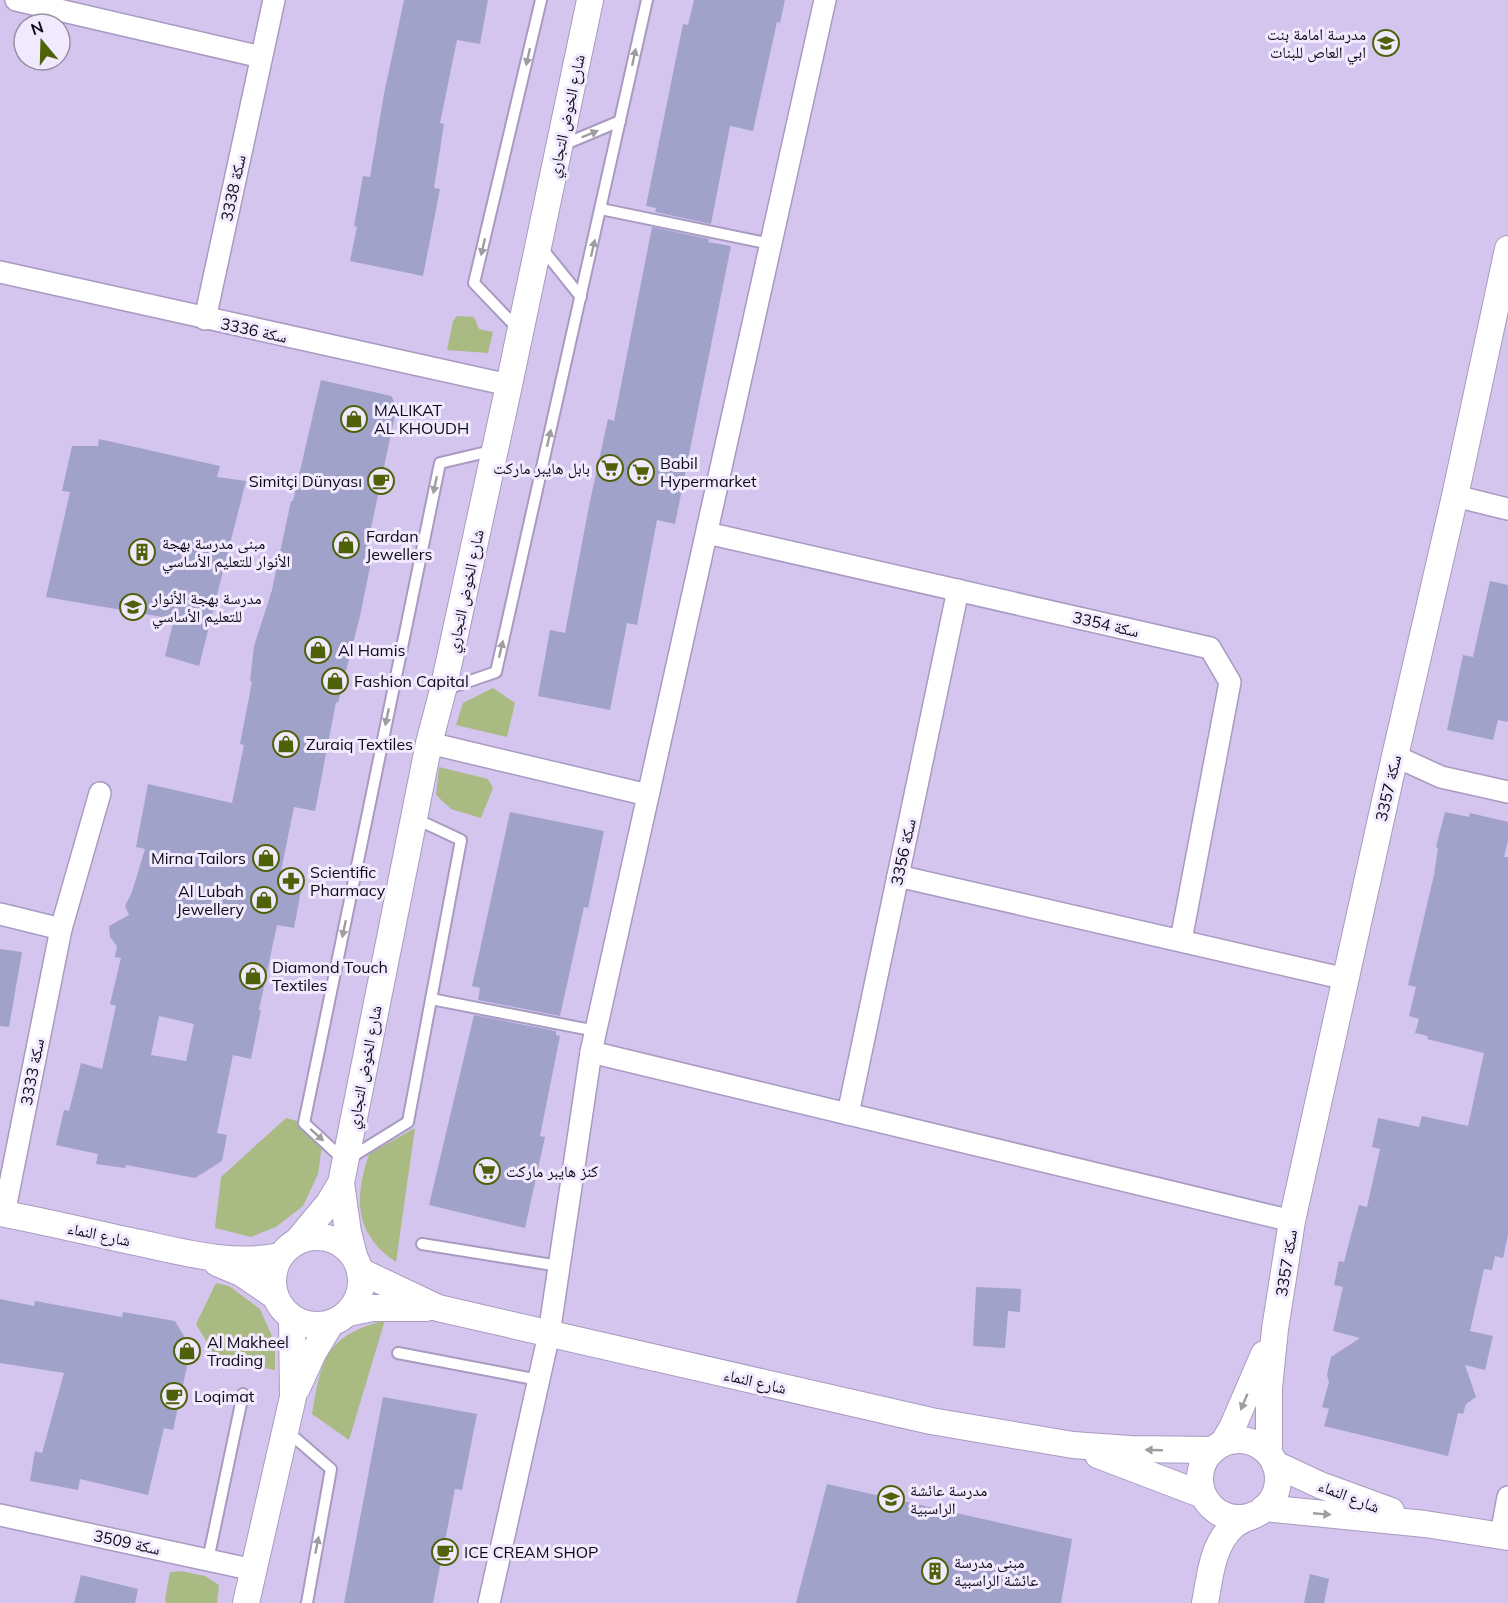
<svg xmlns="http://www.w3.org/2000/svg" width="1508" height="1603" font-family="Mulish,'Noto Naskh Arabic',sans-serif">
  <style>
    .green { fill: #aaba83 }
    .building { fill: #a0a2ca; fill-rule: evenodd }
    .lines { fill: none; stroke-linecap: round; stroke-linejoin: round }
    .service-casing { stroke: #a99ac1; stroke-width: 14 }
    .minor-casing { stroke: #a99ac1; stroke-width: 24 }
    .tertiary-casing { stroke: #a99ac1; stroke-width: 28 }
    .service { stroke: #fff; stroke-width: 10 }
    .minor { stroke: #fff; stroke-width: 21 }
    .tertiary { stroke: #fff; stroke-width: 26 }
    .oneway { fill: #9f9da2 }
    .labels { text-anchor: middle; stroke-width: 6; stroke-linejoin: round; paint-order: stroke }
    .poi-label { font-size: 16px; fill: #0e0916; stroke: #f1eaff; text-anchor: start }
    .street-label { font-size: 16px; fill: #0e0916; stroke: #f1eaff }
  </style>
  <rect width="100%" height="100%" fill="#d4c5ee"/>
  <g class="green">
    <path d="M 457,316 L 474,317 L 479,329 L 493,332 L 488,353 L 447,350 L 453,321 Z"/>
    <path d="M 493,688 L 515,703 L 507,737 L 456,725 L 463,703 Z"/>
    <path d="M 439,767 L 488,779 L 493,788 L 481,818 L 451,809 L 436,795 Z"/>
    <path d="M 286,1118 L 304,1123 L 322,1146 L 318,1174 L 303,1206 L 276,1227 L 251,1237 L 215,1228 L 221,1177 Z"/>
    <path d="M 415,1128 L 396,1262 C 354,1234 354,1198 369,1154 Z"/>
    <path d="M 216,1283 L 229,1286 L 260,1309 L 275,1343 L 275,1370 L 217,1359 L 196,1324 Z"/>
    <path d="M 385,1320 L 349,1440 L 312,1414 C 322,1357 325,1337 385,1320 Z"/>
    <path d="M 181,1571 L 205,1576 L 219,1585 L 217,1603 L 166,1603 L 165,1599 L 170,1572 Z"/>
  </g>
  <g class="building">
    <path d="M 404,0 L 488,0 L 480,44 L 457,40 L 440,123 L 444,124 L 434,188 L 440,189 L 423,276 L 350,261 L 357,227 L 354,226 L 363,176 L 370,177 L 384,94 Z"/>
    <path d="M 694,0 L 785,0 L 780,23 L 777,22 L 753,131 L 730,126 L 711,224 L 655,212 L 656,208 L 646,206 L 683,24 L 688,25 Z"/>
    <path d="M 652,227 L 709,239 L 708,242 L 731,246 L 675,524 L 657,520 L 637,625 L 627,623 L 610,710 L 538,696 L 550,630 L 565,633 L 589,506 L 608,419 L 614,421 Z"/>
    <path d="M 321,380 L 391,396 L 397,406 L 364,561 L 371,562 L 360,616 L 338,703 L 336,702 L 315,811 L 294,807 L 280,876 L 303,880 L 294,928 L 277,925 L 259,1010 L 261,1010 L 251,1059 L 233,1055 L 217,1133 L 227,1135 L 222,1161 L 195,1178 L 126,1165 L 125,1168 L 96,1164 L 98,1154 L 56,1145 L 64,1110 L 69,1111 L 81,1063 L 102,1069 L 116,1006 L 110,1004 L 121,958 L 115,957 L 117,946 L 110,937 L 109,926 L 129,915 L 125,906 L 132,892 L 145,849 L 136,847 L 148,784 L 232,803 L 244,745 L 240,744 L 252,682 L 250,681 L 254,646 L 272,590 L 291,501 L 293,501 ZM 159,1016 L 194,1024 L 186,1061 L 151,1055 Z"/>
    <path d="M 99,439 L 220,466 L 217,477 L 246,481 L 199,666 L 165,656 L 174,619 L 46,597 L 70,492 L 62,491 L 72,446 L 98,446 Z"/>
    <path d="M 1490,581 L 1508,585 L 1508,722 L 1498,720 L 1493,740 L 1447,730 L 1463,655 L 1473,657 Z"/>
    <path d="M 510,812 L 604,831 L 588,908 L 584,907 L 560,1016 L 478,1000 L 480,988 L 472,986 Z"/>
    <path d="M 1445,812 L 1469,817 L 1470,813 L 1508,822 L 1508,840 L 1504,857 L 1508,857 L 1508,1235 L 1503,1258 L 1495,1256 L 1492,1270 L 1484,1269 L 1470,1331 L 1493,1336 L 1485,1370 L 1465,1365 L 1476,1397 L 1466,1404 L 1463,1414 L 1458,1413 L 1448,1456 L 1324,1426 L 1329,1409 L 1322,1407 L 1329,1382 L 1327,1375 L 1331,1357 L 1360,1338 L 1333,1331 L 1343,1287 L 1334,1285 L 1339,1261 L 1344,1262 L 1359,1205 L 1367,1207 L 1380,1149 L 1372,1147 L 1378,1118 L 1419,1127 L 1422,1116 L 1468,1126 L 1484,1053 L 1427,1039 L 1428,1036 L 1415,1033 L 1419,1019 L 1409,1016 L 1416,987 L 1408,985 L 1434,875 L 1438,848 L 1436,847 Z"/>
    <path d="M 0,949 L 22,952 L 9,1027 L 0,1026 Z"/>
    <path d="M 474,1015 L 556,1031 L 556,1035 L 560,1036 L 540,1136 L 545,1137 L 525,1228 L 429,1205 Z"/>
    <path d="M 976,1287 L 1021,1289 L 1020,1312 L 1008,1311 L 1005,1348 L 973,1346 Z"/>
    <path d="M 0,1299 L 34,1306 L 35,1301 L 122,1317 L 123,1312 L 175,1321 L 191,1348 L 173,1430 L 164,1428 L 148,1495 L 80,1479 L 78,1490 L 30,1481 L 35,1451 L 42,1453 L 64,1373 L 0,1363 Z"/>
    <path d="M 383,1397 L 477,1414 L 462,1490 L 455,1489 L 433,1603 L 344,1603 Z"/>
    <path d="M 827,1484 L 1072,1539 L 1061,1603 L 796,1603 Z"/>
    <path d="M 1310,1574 L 1329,1579 L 1324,1603 L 1304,1603 Z"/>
    <path d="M 81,1575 L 138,1589 L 135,1603 L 74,1603 Z"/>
  </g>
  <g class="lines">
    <defs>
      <g id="service">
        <path d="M 563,145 L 620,121"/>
        <path d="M 601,209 L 771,244"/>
        <path d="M 540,246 L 581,297"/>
        <path d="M 518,329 L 474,283 L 541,0"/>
        <path d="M 444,690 L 496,672 L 647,0"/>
        <path d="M 414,818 L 461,840 L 408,1122 L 345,1161 L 304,1123 L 440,463 L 495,450"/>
        <path d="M 431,999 L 596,1031"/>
        <path d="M 422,1244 L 559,1266"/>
        <path d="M 398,1353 L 539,1380"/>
        <path d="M 287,1431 L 331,1469 L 307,1603"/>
        <path d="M 208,1560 L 243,1394"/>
      </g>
      <g id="minor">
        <path d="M 16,0 L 261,57"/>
        <path d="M 0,272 L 509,385"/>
        <path d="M 205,319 L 274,0"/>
        <path d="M 1455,496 L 1508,509"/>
        <path d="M 707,533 L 1210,648 L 1230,682 L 1181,940"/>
        <path d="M 429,743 L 648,795"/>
        <path d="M 1395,756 L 1441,777 L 1508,792"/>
        <path d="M 898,876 L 1346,979"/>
        <path d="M 0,914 L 61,929"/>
        <path d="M 591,1052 L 1292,1221"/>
        <path d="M 848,1114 L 958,590"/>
        <path d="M 4,1214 L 61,929 L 100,793"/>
        <path d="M 0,1515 L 254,1570"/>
        <path d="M 1501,1535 L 1508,1497"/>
        <path d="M 489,1603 L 549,1334 L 591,1052 L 825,0"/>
      </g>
      <g id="tertiary">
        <path d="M 341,1183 L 348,1232 L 354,1256"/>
        <path d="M 0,1213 C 47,1222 93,1233 140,1243 C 186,1253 233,1266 280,1256"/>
        <circle cx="317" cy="1281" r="44"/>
        <path d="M 299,1239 L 329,1203 L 341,1183 L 429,743 L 443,690 L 509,385 L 590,0"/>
        <path d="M 217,1263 L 241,1273 L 275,1296"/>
        <path d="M 360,1271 L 438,1308 L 931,1421 L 1073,1445 L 1130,1449 L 1213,1450"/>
        <path d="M 348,1313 L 372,1308 L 426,1308"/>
        <path d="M 297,1388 L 313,1353 L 331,1323"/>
        <circle cx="1239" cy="1479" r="39"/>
        <path d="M 1223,1443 L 1233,1426 L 1264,1354"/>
        <path d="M 1269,1453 L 1269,1388 L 1275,1329 L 1292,1221 L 1395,756 L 1455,496 L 1508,249"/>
        <path d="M 1098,1455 L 1203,1495"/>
        <path d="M 1275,1464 L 1320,1485 L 1391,1511"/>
        <path d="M 1264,1508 L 1425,1524 L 1508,1537"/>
        <path d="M 246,1603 L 293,1397 L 292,1318"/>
        <path d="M 1205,1603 C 1210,1577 1212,1545 1233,1526 C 1238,1521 1247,1518 1254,1515"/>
      </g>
    </defs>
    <use href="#service" class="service-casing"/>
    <use href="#minor" class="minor-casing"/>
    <use href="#tertiary" class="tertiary-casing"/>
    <use href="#service" class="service"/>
    <use href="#minor" class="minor"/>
    <use href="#tertiary" class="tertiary"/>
  </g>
  <defs><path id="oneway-solid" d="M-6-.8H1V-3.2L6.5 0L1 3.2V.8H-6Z" transform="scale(1.5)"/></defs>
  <g class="oneway">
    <use href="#oneway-solid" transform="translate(528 57) rotate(103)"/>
    <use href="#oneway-solid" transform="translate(634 57) rotate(-78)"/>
    <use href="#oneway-solid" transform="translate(590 134) rotate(-22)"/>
    <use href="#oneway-solid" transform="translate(483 247) rotate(103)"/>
    <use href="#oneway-solid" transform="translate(593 248) rotate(-77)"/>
    <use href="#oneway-solid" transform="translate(549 438) rotate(-77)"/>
    <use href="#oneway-solid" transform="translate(435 485) rotate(102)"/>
    <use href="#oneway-solid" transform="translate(501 649) rotate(-77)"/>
    <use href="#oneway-solid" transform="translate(387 717) rotate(102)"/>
    <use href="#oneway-solid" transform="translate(344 929) rotate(102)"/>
    <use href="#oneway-solid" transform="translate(317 1135) rotate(42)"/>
    <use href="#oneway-solid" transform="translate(1244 1402) rotate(113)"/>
    <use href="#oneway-solid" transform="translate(1154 1450) rotate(-178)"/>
    <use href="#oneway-solid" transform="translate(1322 1514) rotate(5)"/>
    <use href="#oneway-solid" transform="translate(317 1545) rotate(-79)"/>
  </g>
  <defs>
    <symbol id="school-ring" viewBox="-11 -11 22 22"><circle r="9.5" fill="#f1eaff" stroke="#4f620a" stroke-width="1.5"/><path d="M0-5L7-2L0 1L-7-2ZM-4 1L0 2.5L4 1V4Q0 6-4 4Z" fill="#4f620a"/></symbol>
    <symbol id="shop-ring" viewBox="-11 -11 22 22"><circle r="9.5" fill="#f1eaff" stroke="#4f620a" stroke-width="1.5"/><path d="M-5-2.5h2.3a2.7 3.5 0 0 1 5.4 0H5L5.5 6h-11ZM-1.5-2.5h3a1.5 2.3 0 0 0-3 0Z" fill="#4f620a"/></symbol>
    <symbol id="supermarket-ring" viewBox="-11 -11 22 22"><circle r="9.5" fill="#f1eaff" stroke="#4f620a" stroke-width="1.5"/><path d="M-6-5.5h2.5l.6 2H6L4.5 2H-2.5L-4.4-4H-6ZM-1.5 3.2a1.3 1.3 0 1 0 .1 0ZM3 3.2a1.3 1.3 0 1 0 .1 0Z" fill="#4f620a"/></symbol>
    <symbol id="cafe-ring" viewBox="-11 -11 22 22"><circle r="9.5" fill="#f1eaff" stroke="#4f620a" stroke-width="1.5"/><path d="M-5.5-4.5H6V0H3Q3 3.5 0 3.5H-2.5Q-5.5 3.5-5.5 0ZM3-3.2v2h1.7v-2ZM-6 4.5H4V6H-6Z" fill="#4f620a"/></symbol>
    <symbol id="building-ring" viewBox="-11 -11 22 22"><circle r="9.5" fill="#f1eaff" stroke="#4f620a" stroke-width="1.5"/><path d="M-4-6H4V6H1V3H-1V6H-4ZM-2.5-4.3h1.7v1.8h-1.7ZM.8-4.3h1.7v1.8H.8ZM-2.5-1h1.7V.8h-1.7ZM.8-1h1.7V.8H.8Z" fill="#4f620a"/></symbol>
    <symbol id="pharmacy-ring" viewBox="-11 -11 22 22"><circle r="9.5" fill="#f1eaff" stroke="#4f620a" stroke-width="1.5"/><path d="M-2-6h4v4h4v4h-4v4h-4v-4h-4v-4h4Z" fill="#4f620a"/></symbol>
  </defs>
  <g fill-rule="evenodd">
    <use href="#school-ring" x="1371" y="28" width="30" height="30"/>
    <use href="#shop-ring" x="339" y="404" width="30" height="30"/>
    <use href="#supermarket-ring" x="595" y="453" width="30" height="30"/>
    <use href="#supermarket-ring" x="626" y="457" width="30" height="30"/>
    <use href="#cafe-ring" x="366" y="466" width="30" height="30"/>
    <use href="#shop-ring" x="331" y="530" width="30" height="30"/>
    <use href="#building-ring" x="127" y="537" width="30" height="30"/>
    <use href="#school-ring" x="118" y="592" width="30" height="30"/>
    <use href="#shop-ring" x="303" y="635" width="30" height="30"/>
    <use href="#shop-ring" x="320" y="666" width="30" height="30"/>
    <use href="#shop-ring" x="271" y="729" width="30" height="30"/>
    <use href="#shop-ring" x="251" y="843" width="30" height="30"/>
    <use href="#pharmacy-ring" x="276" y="866" width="30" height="30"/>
    <use href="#shop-ring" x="249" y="885" width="30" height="30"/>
    <use href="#shop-ring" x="238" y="961" width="30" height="30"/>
    <use href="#supermarket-ring" x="472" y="1156" width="30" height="30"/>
    <use href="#shop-ring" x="172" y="1336" width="30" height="30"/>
    <use href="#cafe-ring" x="159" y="1381" width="30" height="30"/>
    <use href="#school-ring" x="876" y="1484" width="30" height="30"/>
    <use href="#cafe-ring" x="430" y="1537" width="30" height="30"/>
    <use href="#building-ring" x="920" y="1556" width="30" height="30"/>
  </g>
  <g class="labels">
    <g class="poi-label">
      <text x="1366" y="40" text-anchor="end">مدرسة امامة بنت<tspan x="1366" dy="18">ابي العاص للبنات</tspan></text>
      <text x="374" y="416">MALIKAT<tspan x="374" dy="18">AL KHOUDH</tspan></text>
      <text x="660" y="469">Babil<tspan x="660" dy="18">Hypermarket</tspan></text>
      <text x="590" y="474" text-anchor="end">بابل هايبر ماركت</text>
      <text x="362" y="487" text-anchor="end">Simitçi Dünyası</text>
      <text x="366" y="542">Fardan<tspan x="366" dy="18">Jewellers</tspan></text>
      <text x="162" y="549">مبنى مدرسة بهجة<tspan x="162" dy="18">الأنوار للتعليم الأساسي</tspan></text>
      <text x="152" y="604">مدرسة بهجة الأنوار<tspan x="152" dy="18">للتعليم الأساسي</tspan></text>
      <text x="338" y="656">Al Hamis</text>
      <text x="354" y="687">Fashion Capital</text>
      <text x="306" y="750">Zuraiq Textiles</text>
      <text x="246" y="864" text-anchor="end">Mirna Tailors</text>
      <text x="310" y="878">Scientific<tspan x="310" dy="18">Pharmacy</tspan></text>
      <text x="244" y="897" text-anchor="end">Al Lubah<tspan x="244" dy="18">Jewellery</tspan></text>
      <text x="272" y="973">Diamond Touch<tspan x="272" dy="18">Textiles</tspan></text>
      <text x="506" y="1177">كنز هايبر ماركت</text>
      <text x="207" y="1348">Al Makheel<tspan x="207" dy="18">Trading</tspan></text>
      <text x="194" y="1402">Loqimat</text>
      <text x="910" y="1496">مدرسة عائشة<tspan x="910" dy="18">الراسبية</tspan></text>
      <text x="464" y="1558">ICE CREAM SHOP</text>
      <text x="954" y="1568">مبنى مدرسة<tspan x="954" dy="18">عائشة الراسبية</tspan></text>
    </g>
    <g class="street-label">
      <text transform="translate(566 116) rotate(-78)" y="6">شارع الخوض التجاري</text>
      <text transform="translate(233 188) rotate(-78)" y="6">سكة 3338</text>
      <text transform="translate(254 330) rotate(12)" y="6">سكة 3336</text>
      <text transform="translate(465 591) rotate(-78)" y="6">شارع الخوض التجاري</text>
      <text transform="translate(1106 624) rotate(13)" y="6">سكة 3354</text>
      <text transform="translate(1388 788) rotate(-77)" y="6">سكة 3357</text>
      <text transform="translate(903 852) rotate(-78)" y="6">سكة 3356</text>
      <text transform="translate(364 1067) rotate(-79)" y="6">شارع الخوض التجاري</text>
      <text transform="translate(32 1072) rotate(-79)" y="6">سكة 3333</text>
      <text transform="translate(99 1234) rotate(12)" y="6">شارع النماء</text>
      <text transform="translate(1286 1263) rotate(-81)" y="6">سكة 3357</text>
      <text transform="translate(755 1381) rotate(13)" y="6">شارع النماء</text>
      <text transform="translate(1349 1496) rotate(21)" y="6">شارع النماء</text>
      <text transform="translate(127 1542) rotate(12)" y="6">سكة 3509</text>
    </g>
  </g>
  <g transform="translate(42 42) rotate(341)"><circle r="28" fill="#f1eaff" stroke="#9690a2" stroke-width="1.5"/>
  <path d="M0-4.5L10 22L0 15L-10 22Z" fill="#4f620a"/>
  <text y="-9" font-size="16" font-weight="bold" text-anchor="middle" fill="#0e0916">N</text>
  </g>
</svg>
